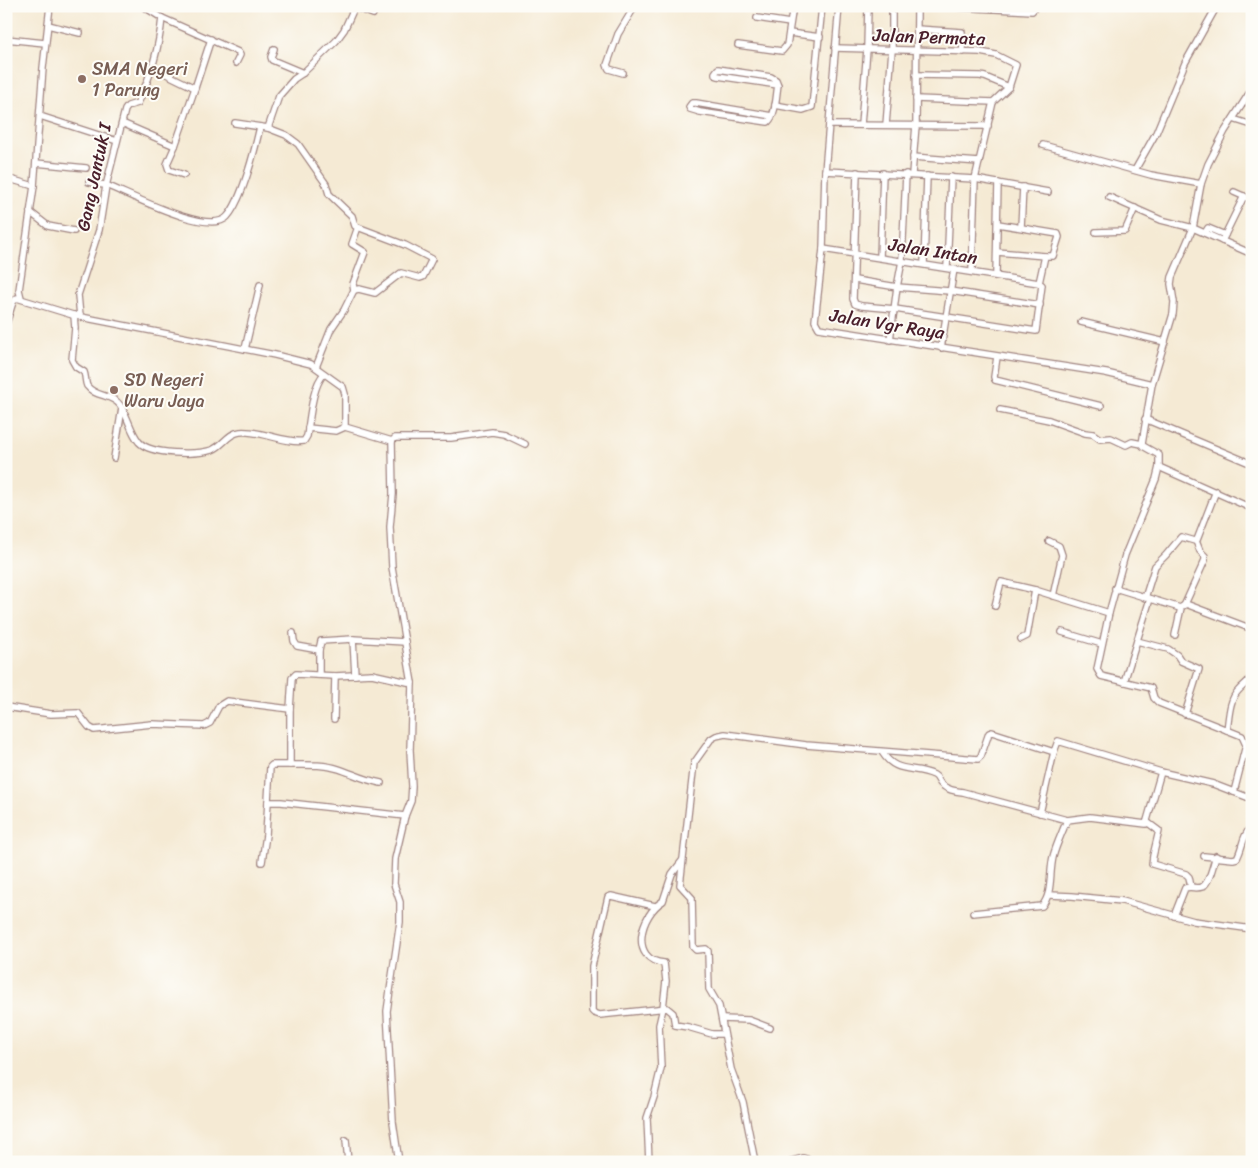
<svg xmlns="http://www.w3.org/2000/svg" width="1258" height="1168" font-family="Sriracha,sans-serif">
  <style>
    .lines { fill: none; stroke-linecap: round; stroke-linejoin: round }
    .minor-casing { stroke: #a08480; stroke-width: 8 }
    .minor { stroke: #fff; stroke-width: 5.5 }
    .education-dot { fill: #8d6e63; stroke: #fdfcf7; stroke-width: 2 }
    .labels { text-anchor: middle; stroke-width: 4; stroke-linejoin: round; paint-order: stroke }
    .street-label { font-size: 18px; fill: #4a1f2b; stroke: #fdfcf7 }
    .education-label { font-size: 18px; fill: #785e54; stroke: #fdfcf7; text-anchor: start }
  </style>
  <rect width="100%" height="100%" fill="#fdfcf7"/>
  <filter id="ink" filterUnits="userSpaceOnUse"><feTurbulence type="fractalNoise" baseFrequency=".02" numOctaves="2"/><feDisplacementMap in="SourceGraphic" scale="10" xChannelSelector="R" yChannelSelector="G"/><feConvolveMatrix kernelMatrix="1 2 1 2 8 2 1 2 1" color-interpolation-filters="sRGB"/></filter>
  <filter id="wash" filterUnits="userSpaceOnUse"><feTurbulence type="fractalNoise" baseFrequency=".0096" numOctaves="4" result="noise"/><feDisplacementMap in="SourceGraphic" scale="20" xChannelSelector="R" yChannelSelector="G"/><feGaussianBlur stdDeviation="1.12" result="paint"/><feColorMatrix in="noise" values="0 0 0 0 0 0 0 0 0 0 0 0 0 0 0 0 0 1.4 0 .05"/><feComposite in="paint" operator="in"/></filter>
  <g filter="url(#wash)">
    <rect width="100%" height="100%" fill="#f5ead4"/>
  </g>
  <g filter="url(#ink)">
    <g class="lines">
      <defs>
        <g id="minor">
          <path d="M 839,6 L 825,171 L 823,249 L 815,321 L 819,328 L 1106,373 L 1152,384"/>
          <path d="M 936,6 L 1032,11 L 1036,6"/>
          <path d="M 355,7 L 373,14"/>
          <path d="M 162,18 L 238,52 L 240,55 L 236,63"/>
          <path d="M 757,18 L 790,23"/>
          <path d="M 48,25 L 80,33"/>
          <path d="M 917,29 L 962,32 L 963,52"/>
          <path d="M 789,33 L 820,37"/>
          <path d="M 6,39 L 45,43"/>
          <path d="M 738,45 L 782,51 L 787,45 L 793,6"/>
          <path d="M 835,48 L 980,52 L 996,55 L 1016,65 L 1009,87 L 993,102 L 975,179 L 972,272"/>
          <path d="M 274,49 L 271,57 L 272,60 L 303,73"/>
          <path d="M 152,67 L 195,88 L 211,39"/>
          <path d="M 623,73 L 609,69 L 607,65 L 618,34 L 635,6"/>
          <path d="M 916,75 L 980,76 L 985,77 L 1009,87"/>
          <path d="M 916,99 L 993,102"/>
          <path d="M 775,105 L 803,110 L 812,107 L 822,6"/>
          <path d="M 40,116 L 117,141"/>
          <path d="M 772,116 L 696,103 L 692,103 L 689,107 L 690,109 L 700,112 L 768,122 C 776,115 776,96 778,85 L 718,76 L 715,75 L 715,73 L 718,69 L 771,77 L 776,80 L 778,85"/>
          <path d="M 1233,119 L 1252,125"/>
          <path d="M 122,123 L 175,146"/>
          <path d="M 235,123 L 268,128 L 286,135 L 298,144 L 326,184 L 329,194 L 352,216 L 355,226 L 405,245 L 432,259 L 423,277 L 420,278 L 401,273 L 375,293 L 359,289 L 354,290"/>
          <path d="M 829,125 L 988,126"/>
          <path d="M 861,125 L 867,49 L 868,6"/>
          <path d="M 886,125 L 892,50 L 892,6"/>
          <path d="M 268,128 L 279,96 L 294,79 L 303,73 L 336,41 L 344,30 L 355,6"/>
          <path d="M 1043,145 L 1151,175 L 1201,184"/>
          <path d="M 913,157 L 979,162"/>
          <path d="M 36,163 L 86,168"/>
          <path d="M 1135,170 L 1156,133 L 1185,63 L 1217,6"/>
          <path d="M 825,171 L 975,179 L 1048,192"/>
          <path d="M 857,172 L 853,299 L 855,304 L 862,306 L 895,309 L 1036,331 L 1042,285 L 1039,283"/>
          <path d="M 912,174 L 916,125 L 917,6"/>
          <path d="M 184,175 L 169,170 L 167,164 L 175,146 L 195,88"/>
          <path d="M 6,178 L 34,186"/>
          <path d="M 89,182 C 95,184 102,184 108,186 C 129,194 209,236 227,217 C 242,201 255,149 260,127"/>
          <path d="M 1234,192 L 1252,200"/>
          <path d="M 1109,197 L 1161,220 L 1193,228 L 1252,254"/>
          <path d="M 30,212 L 48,226 L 74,231"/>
          <path d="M 998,224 L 1058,234 L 1059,237 L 1053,256 L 1045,256"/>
          <path d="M 1021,227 L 1023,187"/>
          <path d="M 1096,232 L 1125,231 L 1135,208"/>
          <path d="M 1205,233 L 1208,228 L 1225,235"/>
          <path d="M 1222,241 L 1244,196"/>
          <path d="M 823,249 L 1039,283"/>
          <path d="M 997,252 L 1045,256 L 1039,283"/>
          <path d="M 880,257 L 883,173"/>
          <path d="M 924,264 L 927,176"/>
          <path d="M 947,268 L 951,177"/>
          <path d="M 996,275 L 998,183"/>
          <path d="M 855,280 L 897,287 L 950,291 L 1040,305"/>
          <path d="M 21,298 L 19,290 L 34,186 L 43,68 L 50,6"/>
          <path d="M 74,315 L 75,328 L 72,360 L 76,367 L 84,372 C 86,377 85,382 87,386 C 95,397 112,394 120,405 C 128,416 130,431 139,442 C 151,455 196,455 212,450 C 223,446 228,433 240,432 C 261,430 285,444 304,441 L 307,436 C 310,419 312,386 324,374"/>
          <path d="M 80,316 L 78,295 L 99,230 L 106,186 L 125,110 L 128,106 L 138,103 C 151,76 159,48 162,18 L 143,6"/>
          <path d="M 1081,322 L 1165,342"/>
          <path d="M 6,324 L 13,302 L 17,298 L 76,316 L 275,355 L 311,364 L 343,387 L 345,394 L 345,427 L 392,441 L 393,494 L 390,527 L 392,567 L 412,683 L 410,750 L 412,786 L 411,801 L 405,816 L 395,859 L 394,884 L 400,902 L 400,922 L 387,1011 L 393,1122 L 399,1162"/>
          <path d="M 890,340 L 897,287 L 902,261 L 906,174"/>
          <path d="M 941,348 L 954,269"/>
          <path d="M 245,349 L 260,285"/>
          <path d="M 997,357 L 994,377 L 995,380 L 1101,406"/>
          <path d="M 316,367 L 331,329 L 344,310 L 354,290 L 353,284 L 365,252 L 352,244 L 358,227"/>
          <path d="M 1000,410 L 1049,420 L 1085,433 L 1093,434 L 1100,439 L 1111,438 L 1126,445 L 1132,442 L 1142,444"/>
          <path d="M 1145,419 L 1252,464"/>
          <path d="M 308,428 L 336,431 L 345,427"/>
          <path d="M 392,441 L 395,438 L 451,438 L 492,432 L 504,434 L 525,444"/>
          <path d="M 114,458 L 122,408"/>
          <path d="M 1159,467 L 1251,508"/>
          <path d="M 1049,541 L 1059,546 L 1062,555 L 1053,596"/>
          <path d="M 1115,588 L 1180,608 L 1186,604 L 1252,629"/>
          <path d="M 1145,598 L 1155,566 L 1166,555 L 1181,537 L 1195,541 L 1197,540 L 1216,491"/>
          <path d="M 1185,604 L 1205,560 L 1205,556 L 1200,551 L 1196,541"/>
          <path d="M 995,606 L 1001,582 L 1035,590"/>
          <path d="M 1062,632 L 1102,644"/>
          <path d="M 293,633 L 294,641 L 297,646 L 319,650 L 319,675"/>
          <path d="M 1175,635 L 1181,608"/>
          <path d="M 1021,639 L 1027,636 L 1035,590 L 1109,613"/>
          <path d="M 1137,641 L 1168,649 L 1177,655 L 1181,661 L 1199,669 L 1185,714"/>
          <path d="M 319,650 L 321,641 L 353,639"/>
          <path d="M 355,675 L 353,639 L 405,642"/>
          <path d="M 1124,682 L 1150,599"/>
          <path d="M 6,707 L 51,714 L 78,713 L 89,727 L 94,730 L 152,724 L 204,726 L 210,723 L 219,706 L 227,701 L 290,709"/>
          <path d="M 334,719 L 335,676"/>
          <path d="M 1227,730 C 1229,718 1229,700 1238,691 C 1243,685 1248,683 1252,676"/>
          <path d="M 882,752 C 896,775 914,765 934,775 C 938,777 938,781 941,784 C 947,790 955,791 963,792 L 1067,820 L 1090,817 L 1146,824 L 1161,772"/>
          <path d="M 1243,756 L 1252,756"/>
          <path d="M 290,765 C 306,765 323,764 339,769 C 354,774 364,780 381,783"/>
          <path d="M 1234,792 L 1246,745 L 1242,736 L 1159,703 L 1154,698 L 1151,688 L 1101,676 L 1097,669 L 1109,613 L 1125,555 L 1156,479 L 1159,467 L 1159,455 L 1143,446 L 1142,444 L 1152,384 L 1173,314 L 1174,302 L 1171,284 L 1172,277 L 1193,228 L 1201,184 L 1208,164 L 1225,131 L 1252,89"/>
          <path d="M 268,802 L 281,802 L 405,816"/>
          <path d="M 1040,813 L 1054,752"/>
          <path d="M 1147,822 L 1159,831 L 1153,856 L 1152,864 L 1186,874 L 1189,877 L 1191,887"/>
          <path d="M 1204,856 L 1233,859 L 1237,858 C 1243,847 1242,836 1252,826"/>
          <path d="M 262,862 L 266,835 L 270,767 L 272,765 L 290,765 L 290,709 L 292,678 L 296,674 L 335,676 L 372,674 L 412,683"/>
          <path d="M 1049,895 L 1072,896 L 1122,901 L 1194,921 L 1252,929"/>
          <path d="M 655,906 L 611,896 L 608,897 L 592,966 L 592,1011 L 594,1013 L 600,1015 L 667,1008 L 673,1013 L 675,1025 L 688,1027 L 712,1034 L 724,1034"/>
          <path d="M 973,913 L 1042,906 C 1053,893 1049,874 1053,857 C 1056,845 1062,833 1067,820"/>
          <path d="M 1174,916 L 1185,888 C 1191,886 1196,889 1202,887 C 1210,883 1213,864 1216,856"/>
          <path d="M 722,1019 L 749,1020 L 770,1028"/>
          <path d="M 346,1140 L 348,1162"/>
          <path d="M 649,1162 L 647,1118 L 654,1097 L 661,1068 L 659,1025 L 663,1008 L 666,981 L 664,963 C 629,960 640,915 663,901 L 672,874 L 682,861"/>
          <path d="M 755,1162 L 743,1102 L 731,1069 L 719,1006 L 709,989 L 708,951 L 706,949 L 696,950 L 693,947 L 692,898 L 680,885 L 694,763 L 711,739 L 716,736 L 725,734 L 806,745 L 978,759 L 981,756 L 989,733 L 992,732 L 1054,752 L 1058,741 L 1161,772 L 1213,784 L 1252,799"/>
          <path d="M 788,1162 L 803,1158 L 817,1162"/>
        </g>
      </defs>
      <use href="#minor" class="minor-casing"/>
      <use href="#minor" class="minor"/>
    </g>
  </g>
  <g class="education-dot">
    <circle cx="82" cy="79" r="5"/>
    <circle cx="114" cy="390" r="5"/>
  </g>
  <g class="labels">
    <g class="street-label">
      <text transform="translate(929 37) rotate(2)" y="6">Jalan Permata</text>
      <text transform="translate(94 177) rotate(-78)" y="6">Gang Jantuk I</text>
      <text transform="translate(933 251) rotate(9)" y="6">Jalan Intan</text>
      <text transform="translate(887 324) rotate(9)" y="6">Jalan Vgr Raya</text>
    </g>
    <g class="education-label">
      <text x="92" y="75">SMA Negeri<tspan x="92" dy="21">1 Parung</tspan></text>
      <text x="124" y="386">SD Negeri<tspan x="124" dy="21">Waru Jaya</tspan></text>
    </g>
  </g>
  <rect width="1258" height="1168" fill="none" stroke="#fdfcf7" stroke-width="25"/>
</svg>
